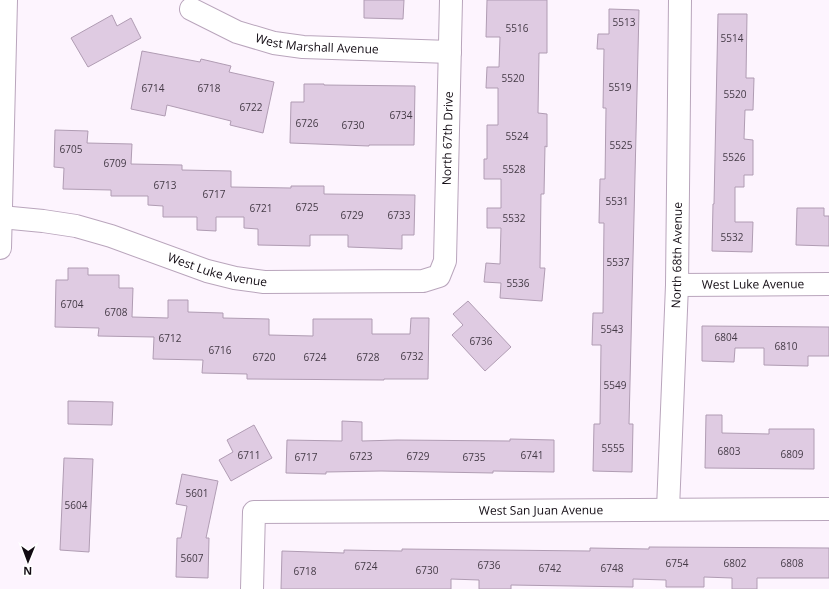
<svg xmlns="http://www.w3.org/2000/svg" width="829" height="589" font-family="'Open Sans',sans-serif">
  <style>
    .building { fill: #dfcbe2; stroke: #b09cb3 }
    .lines { fill: none; stroke-linecap: round; stroke-linejoin: round }
    .minor-casing { stroke: #b9a5bc; stroke-width: 24 }
    .major-casing { stroke: #b9a5bc; stroke-width: 24 }
    .minor { stroke: #fff; stroke-width: 22 }
    .major { stroke: #fff; stroke-width: 22 }
    .labels { text-anchor: middle; stroke-width: 3; stroke-linejoin: round; paint-order: stroke }
    .number-label { font-size: 10px; fill: #443a46 }
    .street-label { font-size: 12px; fill: #110a12; stroke: #fff }
  </style>
  <rect width="100%" height="100%" fill="#fdf4fe"/>
  <g class="building">
    <path d="M 364,0 L 404,0 L 403,19 L 364,18 Z"/>
    <path d="M 487,0 L 547,0 L 547,53 L 539,53 L 538,113 L 547,114 L 547,147 L 545,146 L 544,194 L 541,194 L 540,268 L 545,268 L 542,301 L 500,298 L 501,283 L 484,282 L 486,263 L 500,264 L 501,228 L 487,228 L 487,208 L 501,208 L 501,179 L 484,179 L 484,159 L 487,159 L 487,125 L 498,125 L 498,88 L 486,88 L 487,67 L 499,67 L 500,37 L 486,37 Z"/>
    <path d="M 609,9 L 639,10 L 629,424 L 633,424 L 632,472 L 593,471 L 594,424 L 600,424 L 601,345 L 592,345 L 593,313 L 603,313 L 604,223 L 599,223 L 600,179 L 605,179 L 606,108 L 603,108 L 604,49 L 597,49 L 598,34 L 609,34 Z"/>
    <path d="M 718,14 L 747,14 L 746,78 L 754,78 L 753,110 L 745,110 L 744,139 L 753,140 L 753,175 L 744,175 L 744,187 L 735,187 L 735,222 L 753,222 L 752,252 L 712,251 L 713,204 L 714,204 Z"/>
    <path d="M 112,15 L 117,26 L 131,18 L 141,38 L 88,67 L 71,38 Z"/>
    <path d="M 142,51 L 200,62 L 201,59 L 231,66 L 229,72 L 274,82 L 263,133 L 230,125 L 231,121 L 167,105 L 165,116 L 131,109 Z"/>
    <path d="M 304,84 L 324,84 L 324,85 L 415,86 L 414,145 L 369,145 L 369,146 L 290,143 L 291,102 L 304,102 Z"/>
    <path d="M 55,130 L 88,131 L 87,143 L 132,144 L 131,164 L 182,165 L 182,170 L 231,171 L 231,187 L 291,188 L 291,186 L 324,186 L 324,194 L 415,195 L 414,235 L 402,235 L 402,249 L 348,247 L 348,235 L 310,235 L 310,246 L 258,245 L 258,229 L 244,228 L 244,217 L 216,217 L 216,231 L 197,230 L 197,217 L 163,217 L 163,206 L 148,205 L 148,196 L 111,196 L 111,190 L 63,189 L 64,168 L 54,167 Z"/>
    <path d="M 797,208 L 824,208 L 824,216 L 829,216 L 829,246 L 796,245 Z"/>
    <path d="M 68,268 L 88,268 L 88,275 L 119,275 L 119,288 L 133,288 L 132,317 L 168,318 L 168,300 L 188,300 L 188,312 L 223,313 L 223,318 L 269,319 L 269,335 L 313,336 L 313,319 L 372,319 L 372,334 L 410,334 L 411,318 L 429,318 L 428,379 L 384,379 L 384,380 L 247,379 L 247,374 L 202,373 L 203,360 L 153,359 L 154,337 L 98,336 L 99,328 L 55,327 L 56,280 L 68,280 Z"/>
    <path d="M 468,301 L 511,347 L 485,371 L 452,335 L 463,325 L 453,314 Z"/>
    <path d="M 702,326 L 829,327 L 829,356 L 808,356 L 808,366 L 764,365 L 764,348 L 735,348 L 734,362 L 702,361 Z"/>
    <path d="M 68,401 L 113,402 L 112,425 L 68,424 Z"/>
    <path d="M 706,415 L 722,415 L 722,433 L 769,434 L 769,429 L 814,429 L 814,469 L 705,468 Z"/>
    <path d="M 342,421 L 362,422 L 362,441 L 397,440 L 510,441 L 510,439 L 554,440 L 554,472 L 493,471 L 493,473 L 381,471 L 326,472 L 326,474 L 286,473 L 287,440 L 342,441 Z"/>
    <path d="M 254,425 L 272,458 L 231,481 L 219,460 L 233,452 L 227,440 Z"/>
    <path d="M 64,458 L 93,459 L 89,552 L 60,550 Z"/>
    <path d="M 182,474 L 218,481 L 206,538 L 209,538 L 208,578 L 176,577 L 177,538 L 181,538 L 187,506 L 176,504 Z"/>
    <path d="M 649,547 L 829,548 L 829,578 L 757,578 L 757,589 L 732,589 L 732,578 L 704,577 L 704,587 L 666,587 L 666,580 L 633,579 L 633,587 L 511,585 L 511,589 L 479,589 L 479,580 L 451,579 L 451,589 L 281,589 L 282,551 L 344,553 L 344,550 L 402,551 L 402,549 L 590,551 L 590,548 L 649,549 Z"/>
  </g>
  <g class="lines">
    <defs>
      <g id="minor">
        <path id="s1" d="M 191,9 L 237,32 L 274,43 L 303,47 L 450,52"/>
        <path id="s2" d="M 1,217 L 43,221 L 76,226 L 111,236 L 207,271 L 235,278 L 264,282 L 423,281 L 439,276 L 445,261 L 451,0"/>
        <path id="s3" d="M 677,285 L 829,284"/>
        <path id="s4" d="M 668,509 L 677,285 L 680,0"/>
        <path id="s5" d="M 252,589 L 254,512 L 829,509"/>
      </g>
      <path id="major" d="M 0,248 L 6,0"/>
    </defs>
    <use href="#minor" class="minor-casing"/>
    <use href="#major" class="major-casing"/>
    <use href="#minor" class="minor"/>
    <use href="#major" class="major"/>
  </g>
  <g class="labels">
    <g class="number-label">
      <text x="624" y="26">5513</text>
      <text x="517" y="32">5516</text>
      <text x="732" y="42">5514</text>
      <text x="513" y="82">5520</text>
      <text x="620" y="91">5519</text>
      <text x="153" y="92">6714</text>
      <text x="209" y="92">6718</text>
      <text x="735" y="98">5520</text>
      <text x="251" y="111">6722</text>
      <text x="401" y="119">6734</text>
      <text x="307" y="127">6726</text>
      <text x="353" y="129">6730</text>
      <text x="517" y="140">5524</text>
      <text x="621" y="149">5525</text>
      <text x="71" y="153">6705</text>
      <text x="734" y="161">5526</text>
      <text x="115" y="167">6709</text>
      <text x="514" y="173">5528</text>
      <text x="165" y="189">6713</text>
      <text x="214" y="198">6717</text>
      <text x="617" y="205">5531</text>
      <text x="307" y="211">6725</text>
      <text x="261" y="212">6721</text>
      <text x="352" y="219">6729</text>
      <text x="399" y="219">6733</text>
      <text x="514" y="222">5532</text>
      <text x="732" y="241">5532</text>
      <text x="618" y="266">5537</text>
      <text x="518" y="287">5536</text>
      <text x="72" y="308">6704</text>
      <text x="116" y="316">6708</text>
      <text x="612" y="333">5543</text>
      <text x="726" y="341">6804</text>
      <text x="170" y="342">6712</text>
      <text x="481" y="345">6736</text>
      <text x="786" y="350">6810</text>
      <text x="220" y="354">6716</text>
      <text x="412" y="360">6732</text>
      <text x="264" y="361">6720</text>
      <text x="315" y="361">6724</text>
      <text x="368" y="361">6728</text>
      <text x="615" y="389">5549</text>
      <text x="613" y="452">5555</text>
      <text x="729" y="455">6803</text>
      <text x="792" y="458">6809</text>
      <text x="249" y="459">6711</text>
      <text x="532" y="459">6741</text>
      <text x="361" y="460">6723</text>
      <text x="418" y="460">6729</text>
      <text x="306" y="461">6717</text>
      <text x="474" y="461">6735</text>
      <text x="197" y="497">5601</text>
      <text x="76" y="509">5604</text>
      <text x="192" y="562">5607</text>
      <text x="677" y="567">6754</text>
      <text x="735" y="567">6802</text>
      <text x="792" y="567">6808</text>
      <text x="489" y="569">6736</text>
      <text x="366" y="570">6724</text>
      <text x="550" y="572">6742</text>
      <text x="612" y="572">6748</text>
      <text x="427" y="574">6730</text>
      <text x="305" y="575">6718</text>
    </g>
    <g class="street-label">
      <text dy="4" stroke="none"><textPath href="#s1" startOffset="133">West Marshall Avenue</textPath></text>
      <text dy="4" stroke="none"><textPath href="#s2" startOffset="587">North 67th Drive</textPath></text>
      <text dy="4" stroke="none"><textPath href="#s4" startOffset="254">North 68th Avenue</textPath></text>
      <text dy="4" stroke="none"><textPath href="#s2" startOffset="224">West Luke Avenue</textPath></text>
      <text dy="4" stroke="none"><textPath href="#s3" startOffset="76">West Luke Avenue</textPath></text>
      <text dy="4" stroke="none"><textPath href="#s5" startOffset="364">West San Juan Avenue</textPath></text>
    </g>
  </g>
  <g transform="translate(28 561) rotate(181)" stroke="#ffffff" stroke-width="3" paint-order="stroke">
  <path d="M0-3L7 15L0 10L-7 15Z" fill="#110a12"/>
  <text y="-6" font-size="11" font-weight="bold" text-anchor="middle" fill="#110a12">N</text>
  </g>
</svg>
